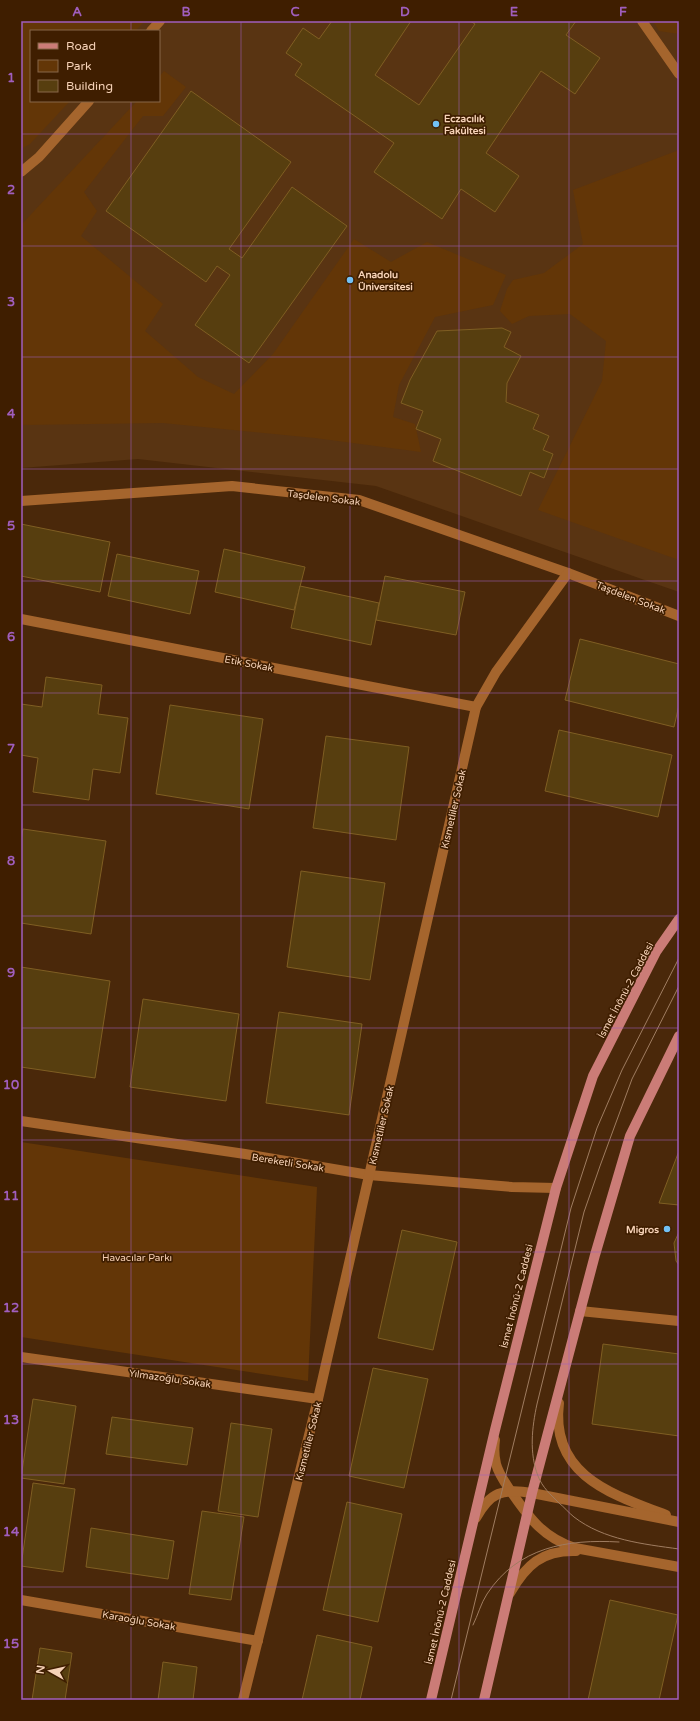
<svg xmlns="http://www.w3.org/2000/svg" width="700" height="1721" font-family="'Varela Round',sans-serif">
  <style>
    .built { fill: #593412; fill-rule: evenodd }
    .green { fill: #633607 }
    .building { fill: #573e0f; stroke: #7f5e23 }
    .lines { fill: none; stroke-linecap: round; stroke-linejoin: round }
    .street { stroke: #a5652d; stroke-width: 10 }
    .secondary { stroke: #a5652d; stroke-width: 10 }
    .primary { stroke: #cb7c77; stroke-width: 10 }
    .tram { stroke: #9f7c60; stroke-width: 1 }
    .grid { fill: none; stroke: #a05ebd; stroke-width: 1; stroke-opacity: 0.55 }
    .poi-dot { fill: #72c1f5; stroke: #3f1e00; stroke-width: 1.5 }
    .labels { text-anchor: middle; stroke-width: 3.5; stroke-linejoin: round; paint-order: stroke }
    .poi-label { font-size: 10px; font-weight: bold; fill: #f6d2b7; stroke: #3f1e00; text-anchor: start }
    .street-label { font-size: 10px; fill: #f6d2b7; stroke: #3f1e00 }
    .park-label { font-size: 10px; fill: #f5ceb1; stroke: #3f1e00 }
    .neatline { fill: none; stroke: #a05ebd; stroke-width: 1.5 }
    .grid-label { font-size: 13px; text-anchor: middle; font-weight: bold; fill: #a05ebd }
  </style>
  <rect width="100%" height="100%" fill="#4a280a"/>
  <path class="built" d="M 21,21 L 679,21 L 679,592 L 376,486 L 138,459 L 21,468 ZM 31,31 L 159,31 L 159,101 L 31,101 Z"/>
  <g class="green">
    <path d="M 21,21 L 145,21 L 135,31 L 31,31 L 31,101 L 70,101 L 30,144 L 21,149 Z"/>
    <path d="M 653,21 L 679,21 L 679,34 L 659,31 Z"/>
    <path d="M 164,71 L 186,87 L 163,116 L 143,116 L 84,192 L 97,211 L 81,236 L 163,304 L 145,331 L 198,377 L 234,394 L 273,354 L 354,239 L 391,262 L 427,242 L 506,275 L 493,305 L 435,317 L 399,385 L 393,417 L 415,424 L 421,452 L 315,438 L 163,423 L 21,425 L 21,225 L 137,101 L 159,101 L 159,77 Z"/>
    <path d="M 679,150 L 679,560 L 538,510 L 602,381 L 606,341 L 570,314 L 529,316 L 512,324 L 500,311 L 507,289 L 513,280 L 544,273 L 583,244 L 573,190 Z"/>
    <path d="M 21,1142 L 317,1187 L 308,1381 L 21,1337 Z"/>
  </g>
  <g class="building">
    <path d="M 332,21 L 411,21 L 375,75 L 419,105 L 475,24 L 470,21 L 576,21 L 566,35 L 600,58 L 575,94 L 541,71 L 486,153 L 519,176 L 495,212 L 461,189 L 442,219 L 374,172 L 394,143 L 295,75 L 302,64 L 286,53 L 303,28 L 319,39 Z"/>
    <path d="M 191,91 L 291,162 L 229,249 L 242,258 L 292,187 L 347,226 L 249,363 L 195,325 L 230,275 L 217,266 L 206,282 L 106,211 Z"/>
    <path d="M 502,328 L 511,332 L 504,347 L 521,356 L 507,383 L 506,402 L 539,415 L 533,429 L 549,436 L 543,450 L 553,454 L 544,478 L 530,472 L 521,496 L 433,461 L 441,439 L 416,429 L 423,411 L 401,403 L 410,380 L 437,331 Z"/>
    <path d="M 21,524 L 110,542 L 100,592 L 21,576 Z"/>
    <path d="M 224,549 L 305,567 L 294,610 L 215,592 Z"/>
    <path d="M 117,554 L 199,571 L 190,614 L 108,596 Z"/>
    <path d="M 385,576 L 465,592 L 456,635 L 376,620 Z"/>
    <path d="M 300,586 L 379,603 L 371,645 L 291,628 Z"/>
    <path d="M 580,639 L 679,664 L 679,705 L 674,727 L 565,700 Z"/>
    <path d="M 46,677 L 102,685 L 98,714 L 128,718 L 120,773 L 93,769 L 89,800 L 33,792 L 38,758 L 21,755 L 21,704 L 42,707 Z"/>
    <path d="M 170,705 L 263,719 L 249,809 L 156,794 Z"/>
    <path d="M 559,730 L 672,755 L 658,817 L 545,791 Z"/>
    <path d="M 326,736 L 409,747 L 396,840 L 313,828 Z"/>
    <path d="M 23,829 L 106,841 L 91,934 L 21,923 L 21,840 Z"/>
    <path d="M 301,871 L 385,883 L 370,980 L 287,967 Z"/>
    <path d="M 21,967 L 110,981 L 95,1078 L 21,1067 Z"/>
    <path d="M 143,999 L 239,1014 L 226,1101 L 130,1087 Z"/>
    <path d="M 279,1012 L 362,1024 L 349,1115 L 266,1103 Z"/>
    <path d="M 679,1151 L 679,1205 L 659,1203 Z"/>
    <path d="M 402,1230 L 457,1242 L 433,1350 L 378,1338 Z"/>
    <path d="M 679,1232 L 679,1265 L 676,1261 L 674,1243 Z"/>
    <path d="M 603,1344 L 679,1354 L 679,1436 L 592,1424 Z"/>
    <path d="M 373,1368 L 428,1379 L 404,1488 L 349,1476 Z"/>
    <path d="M 33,1399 L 76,1406 L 64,1484 L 21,1478 Z"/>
    <path d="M 112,1417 L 193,1428 L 187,1465 L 106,1454 Z"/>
    <path d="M 231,1423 L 272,1429 L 258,1517 L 218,1511 Z"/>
    <path d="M 33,1483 L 75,1489 L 63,1572 L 21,1566 Z"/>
    <path d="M 347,1502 L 402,1514 L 378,1622 L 323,1610 Z"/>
    <path d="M 202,1511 L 244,1517 L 231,1600 L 189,1594 Z"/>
    <path d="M 91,1528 L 174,1541 L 168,1579 L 86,1567 Z"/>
    <path d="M 610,1600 L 678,1615 L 659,1700 L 588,1700 Z"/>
    <path d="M 317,1635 L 372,1647 L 360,1700 L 302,1700 Z"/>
    <path d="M 40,1648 L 72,1653 L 65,1700 L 32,1700 Z"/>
    <path d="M 163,1662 L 197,1667 L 193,1700 L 158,1700 Z"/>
  </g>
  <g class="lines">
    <g class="street">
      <path d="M 642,21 L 679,74"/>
      <path d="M 151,31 L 160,21"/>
      <path d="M 21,172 L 39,157 L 89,101"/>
      <path d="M 21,501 L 232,486 L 359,500 L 568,573 L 679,616"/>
      <path d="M 21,619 L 476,707"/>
      <path d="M 21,1121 L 245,1154 L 369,1175 L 512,1187 L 556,1188"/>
      <path d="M 580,1311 L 679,1321"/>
      <path d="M 21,1357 L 318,1399"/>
      <path d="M 21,1600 L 258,1641"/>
      <path d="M 243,1700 L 318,1399 L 476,707 L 496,672 L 568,573"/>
    </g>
    <g class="secondary">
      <path d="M 559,1403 C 550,1475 611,1494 666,1515"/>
      <path d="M 495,1440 C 494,1448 494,1456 496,1464 C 499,1475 506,1484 512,1493 C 530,1519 544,1538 575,1548 L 679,1567"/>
      <path d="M 476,1518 C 490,1492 503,1488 532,1493 L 679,1522"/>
      <path d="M 510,1593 C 526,1565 542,1550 576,1551"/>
    </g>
    <g class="primary">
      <path d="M 431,1700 L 495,1430 L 556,1188 L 593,1076 L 656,952 L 679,919"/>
      <path d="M 484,1700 L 532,1493 L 595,1255 L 630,1136 L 679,1036"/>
    </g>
    <g class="tram">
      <path d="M 679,986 L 632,1079 L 600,1166 L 584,1212 L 537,1404 C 532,1427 529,1453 538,1476 C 542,1487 551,1495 559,1503 C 564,1507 569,1513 574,1517 C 604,1540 643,1544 679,1549"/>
      <path d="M 473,1625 C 478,1615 481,1603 487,1594 C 518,1547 567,1539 619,1542"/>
      <path d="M 451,1700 L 571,1208 L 597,1128 L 622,1070 L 679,958"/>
    </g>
  </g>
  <path class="grid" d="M 131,21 L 131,31M 241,21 L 241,1700M 350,21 L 350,1700M 459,21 L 459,1700M 569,21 L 569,1700M 131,101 L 131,1700M 21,134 L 679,134M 21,246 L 679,246M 21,357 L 679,357M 21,469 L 679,469M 21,581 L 679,581M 21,693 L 679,693M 21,805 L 679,805M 21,916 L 679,916M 21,1028 L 679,1028M 21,1140 L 679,1140M 21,1252 L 679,1252M 21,1364 L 679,1364M 21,1475 L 679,1475M 21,1587 L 679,1587"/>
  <g class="poi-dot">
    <circle cx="436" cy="124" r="4"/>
    <circle cx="350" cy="280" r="4"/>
    <circle cx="667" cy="1229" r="4"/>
  </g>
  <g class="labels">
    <g class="poi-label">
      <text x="444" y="122">Eczacılık<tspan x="444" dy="12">Fakültesi</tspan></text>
      <text x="358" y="278">Anadolu<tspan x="358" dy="12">Üniversitesi</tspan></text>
      <text x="659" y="1233" text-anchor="end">Migros</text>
    </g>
    <g class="street-label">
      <text transform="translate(324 497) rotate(7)" y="4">Taşdelen Sokak</text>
      <text transform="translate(631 597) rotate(21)" y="4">Taşdelen Sokak</text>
      <text transform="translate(249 663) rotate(11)" y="4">Etik Sokak</text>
      <text transform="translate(453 809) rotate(-77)" y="4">Kısmetliler Sokak</text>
      <text transform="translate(625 990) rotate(-62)" y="4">İsmet İnönü-2 Caddesi</text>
      <text transform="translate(381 1125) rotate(-77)" y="4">Kısmetliler Sokak</text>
      <text transform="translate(288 1162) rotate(9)" y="4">Bereketli Sokak</text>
      <text transform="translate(516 1296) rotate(-76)" y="4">İsmet İnönü-2 Caddesi</text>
      <text transform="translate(170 1378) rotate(8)" y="4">Yılmazoğlu Sokak</text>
      <text transform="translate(308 1441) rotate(-76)" y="4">Kısmetliler Sokak</text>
      <text transform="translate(440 1612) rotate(-77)" y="4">İsmet İnönü-2 Caddesi</text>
      <text transform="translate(139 1620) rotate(10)" y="4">Karaoğlu Sokak</text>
    </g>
    <g class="park-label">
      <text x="137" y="1261">Havacılar Parkı</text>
    </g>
  </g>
  <rect width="700" height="1721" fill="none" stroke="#3f1e00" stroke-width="44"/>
  <rect x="30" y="30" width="130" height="72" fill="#3f1e00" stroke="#886649"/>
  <rect x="38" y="43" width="20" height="6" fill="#cb7c77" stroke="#886649"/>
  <text x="66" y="50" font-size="12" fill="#f6d2b7">Road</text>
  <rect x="38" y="60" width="20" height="12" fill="#633607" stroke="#886649"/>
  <text x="66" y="70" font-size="12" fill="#f6d2b7">Park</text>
  <rect x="38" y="80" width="20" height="12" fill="#573e0f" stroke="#886649"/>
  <text x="66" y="90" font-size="12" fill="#f6d2b7">Building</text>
  <g transform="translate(50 1671) rotate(278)" stroke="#3f1e00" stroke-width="3" paint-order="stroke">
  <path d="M0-3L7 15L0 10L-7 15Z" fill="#f6d2b7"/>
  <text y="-6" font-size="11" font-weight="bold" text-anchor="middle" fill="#f6d2b7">N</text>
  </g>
  <rect x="22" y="22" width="656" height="1677" class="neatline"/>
  <g class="grid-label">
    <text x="77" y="16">A</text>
    <text x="186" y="16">B</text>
    <text x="295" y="16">C</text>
    <text x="405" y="16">D</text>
    <text x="514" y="16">E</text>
    <text x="623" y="16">F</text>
    <text x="11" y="82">1</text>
    <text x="11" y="194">2</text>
    <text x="11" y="306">3</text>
    <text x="11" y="418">4</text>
    <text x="11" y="530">5</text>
    <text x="11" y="641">6</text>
    <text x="11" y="753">7</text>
    <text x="11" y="865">8</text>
    <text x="11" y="977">9</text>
    <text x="11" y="1089">10</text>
    <text x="11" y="1200">11</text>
    <text x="11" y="1312">12</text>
    <text x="11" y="1424">13</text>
    <text x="11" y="1536">14</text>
    <text x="11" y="1648">15</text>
  </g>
</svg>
